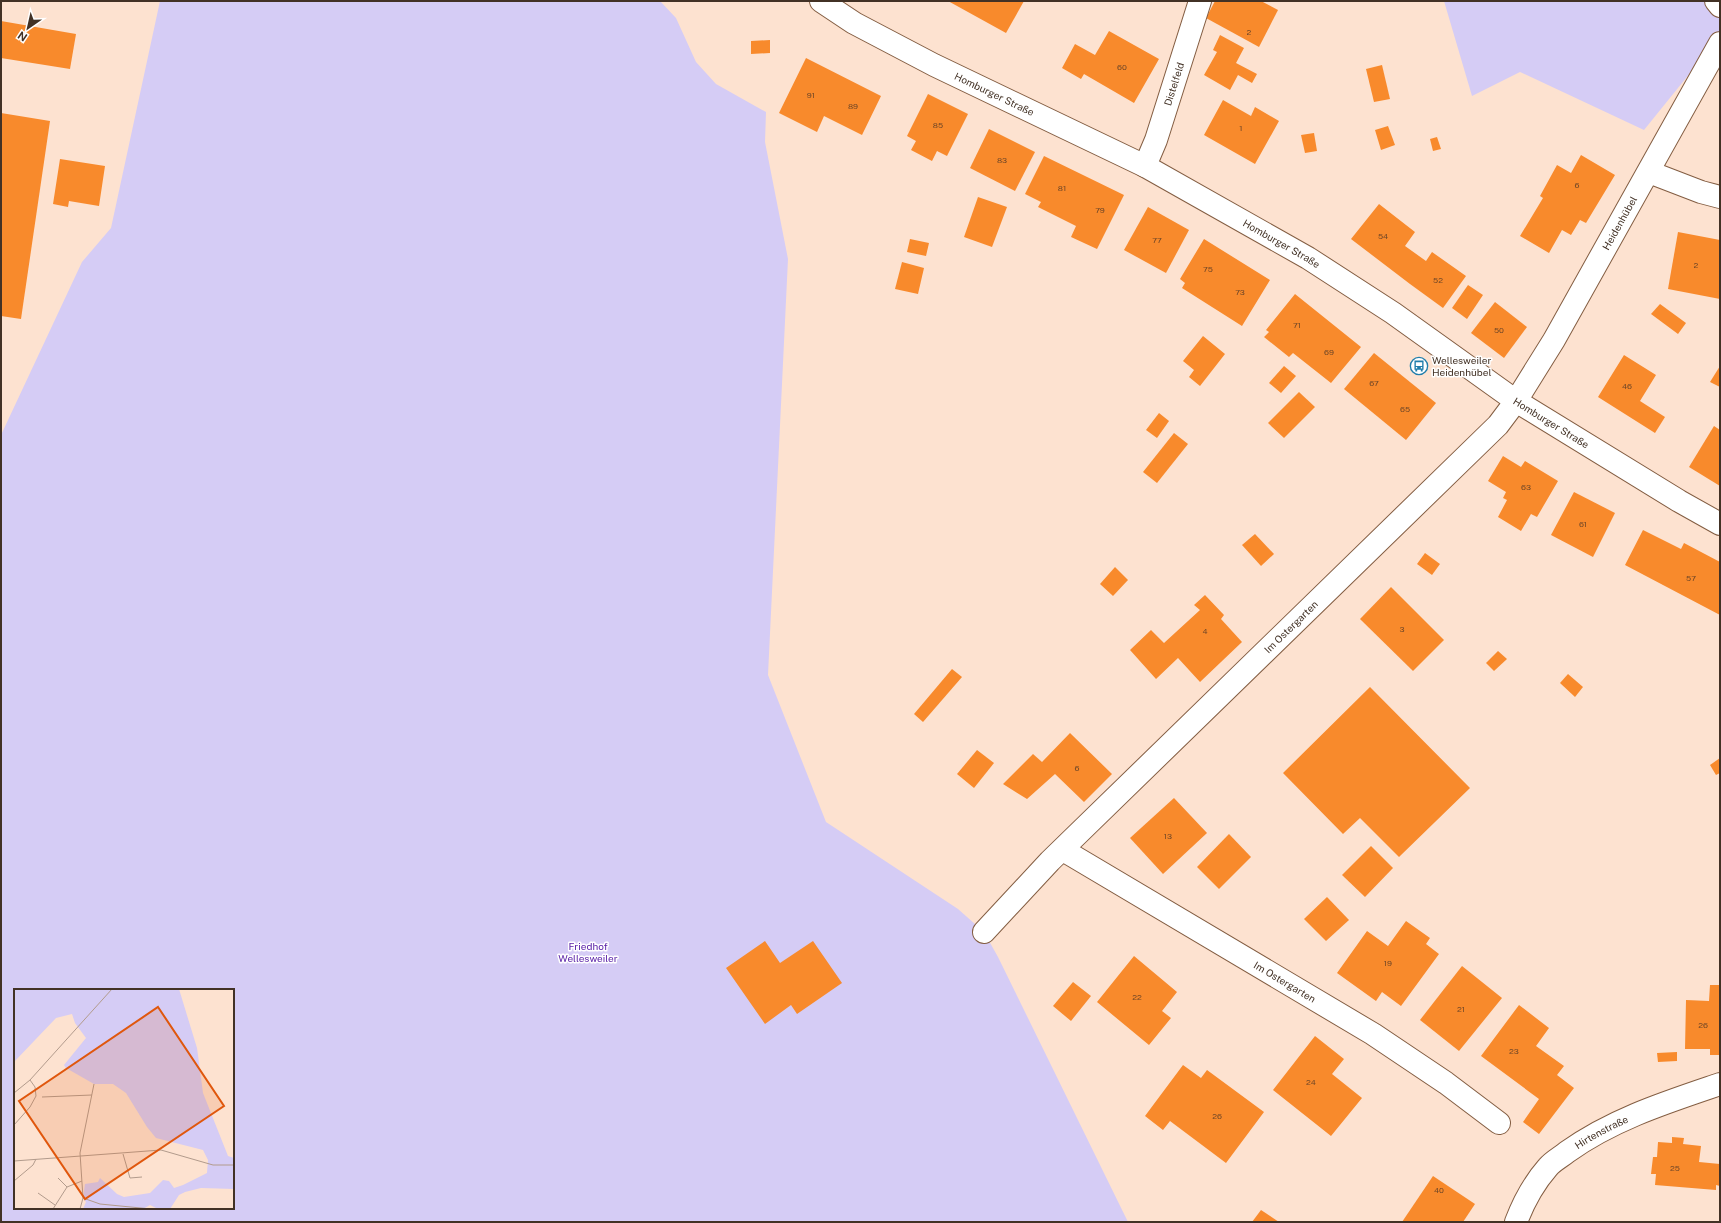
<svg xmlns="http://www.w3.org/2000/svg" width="1721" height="1223" font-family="'Public Sans',sans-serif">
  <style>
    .green { fill: #d5ccf5; fill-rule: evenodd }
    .building { fill: #f88a2c }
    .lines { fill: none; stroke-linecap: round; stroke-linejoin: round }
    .street-casing { stroke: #835d42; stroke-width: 24 }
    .secondary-casing { stroke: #835d42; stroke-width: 24 }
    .street { stroke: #fff; stroke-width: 22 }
    .secondary { stroke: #fff; stroke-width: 22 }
    .labels { text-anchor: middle; stroke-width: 3; stroke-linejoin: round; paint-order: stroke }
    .number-label { font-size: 8px; fill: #704727 }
    .street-label { font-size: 10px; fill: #423125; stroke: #fff }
    .poi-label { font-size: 10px; fill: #423125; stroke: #fff; text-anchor: start }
    .park-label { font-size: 10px; fill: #561ca5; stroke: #fff }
    .inset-road { fill: none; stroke: #b29b8c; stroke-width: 1 }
    .view { fill: #e0570d; fill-opacity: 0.15; stroke: #e0570d; stroke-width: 2 }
    .inset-edge { fill: none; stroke: #423125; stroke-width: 2 }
  </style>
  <rect width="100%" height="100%" fill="#fde2d0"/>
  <g class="green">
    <path d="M 160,1 L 660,1 L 676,18 L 696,62 L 716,84 L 766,112 L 765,142 L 788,259 L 768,675 L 826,822 L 958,909 L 984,932 L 998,957 L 1128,1222 L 1,1222 L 1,435 L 82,262 L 111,228 ZM 15,990 L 233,990 L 233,1208 L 15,1208 Z"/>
    <path d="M 1444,1 L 1720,1 L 1720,36 L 1644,130 L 1520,72 L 1472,96 Z"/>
  </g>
  <g class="building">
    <path d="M 948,1 L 1024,1 L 1006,33 Z"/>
    <path d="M 1215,1 L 1261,1 L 1278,10 L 1259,47 L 1206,18 Z"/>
    <path d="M 1,21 L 76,34 L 70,69 L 1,58 Z"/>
    <path d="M 1109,31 L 1159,59 L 1134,103 L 1084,74 L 1081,79 L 1062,68 L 1075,44 L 1095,55 Z"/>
    <path d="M 1220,35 L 1244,48 L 1236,63 L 1257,74 L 1252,83 L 1238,75 L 1230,90 L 1204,75 L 1217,52 L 1213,50 Z"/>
    <path d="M 770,40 L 770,53 L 751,54 L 751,41 Z"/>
    <path d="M 806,58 L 881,96 L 862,135 L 824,116 L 817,132 L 779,113 Z"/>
    <path d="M 1382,65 L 1390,99 L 1374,102 L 1366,69 Z"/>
    <path d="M 928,94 L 968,114 L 947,156 L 937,151 L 932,161 L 911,150 L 916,141 L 907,136 Z"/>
    <path d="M 1223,100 L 1251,116 L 1255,107 L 1279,121 L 1255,164 L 1204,135 Z"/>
    <path d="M 1,113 L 50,121 L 21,319 L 1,316 Z"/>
    <path d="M 1388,126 L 1395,145 L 1381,150 L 1375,130 Z"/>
    <path d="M 989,129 L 1035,152 L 1015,191 L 970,168 Z"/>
    <path d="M 1314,133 L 1317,151 L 1305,153 L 1301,135 Z"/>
    <path d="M 1437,137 L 1441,149 L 1433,151 L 1430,139 Z"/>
    <path d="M 1581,155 L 1615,175 L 1586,223 L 1580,220 L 1571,235 L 1562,230 L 1549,253 L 1520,236 L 1543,198 L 1540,196 L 1557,165 L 1571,173 Z"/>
    <path d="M 1044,156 L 1124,195 L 1097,249 L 1071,237 L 1076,226 L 1038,207 L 1041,202 L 1025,194 Z"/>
    <path d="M 60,159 L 105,166 L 99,206 L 69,201 L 68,207 L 53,204 Z"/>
    <path d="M 978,197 L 1007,207 L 992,247 L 964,237 Z"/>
    <path d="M 1379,204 L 1415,232 L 1405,246 L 1426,261 L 1432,252 L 1466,276 L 1443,308 L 1410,284 L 1351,239 Z"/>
    <path d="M 1148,207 L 1189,230 L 1166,273 L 1124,250 Z"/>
    <path d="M 1678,232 L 1720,240 L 1720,299 L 1668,289 Z"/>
    <path d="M 910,239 L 929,243 L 926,256 L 907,252 Z"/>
    <path d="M 1204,239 L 1270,280 L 1242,326 L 1182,288 L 1185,283 L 1180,279 Z"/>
    <path d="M 902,262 L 924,268 L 918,294 L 895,289 Z"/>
    <path d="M 1468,285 L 1483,295 L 1467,319 L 1452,308 Z"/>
    <path d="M 1295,294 L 1361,347 L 1331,383 L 1293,353 L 1289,357 L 1264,337 L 1269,332 L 1266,330 Z"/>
    <path d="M 1495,302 L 1527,327 L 1504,358 L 1471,333 Z"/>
    <path d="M 1660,304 L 1686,323 L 1678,334 L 1651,314 Z"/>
    <path d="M 1203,336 L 1225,354 L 1200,386 L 1189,377 L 1194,370 L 1183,361 Z"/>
    <path d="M 1374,353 L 1436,403 L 1406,440 L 1344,389 Z"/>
    <path d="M 1624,355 L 1656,375 L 1640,401 L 1665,417 L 1655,433 L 1598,397 Z"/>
    <path d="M 1284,366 L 1296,376 L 1281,393 L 1269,383 Z"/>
    <path d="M 1720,366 L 1720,387 L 1710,382 Z"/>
    <path d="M 1299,392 L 1315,407 L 1284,438 L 1268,423 Z"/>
    <path d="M 1159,413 L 1169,421 L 1157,438 L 1146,430 Z"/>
    <path d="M 1714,426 L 1720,430 L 1720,486 L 1689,467 Z"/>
    <path d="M 1174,433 L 1188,444 L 1157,483 L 1143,472 Z"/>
    <path d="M 1503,456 L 1521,467 L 1525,461 L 1558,481 L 1537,517 L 1531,514 L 1521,531 L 1498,517 L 1507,500 L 1503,498 L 1506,492 L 1488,481 Z"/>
    <path d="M 1574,492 L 1615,513 L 1593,557 L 1551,535 Z"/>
    <path d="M 1643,530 L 1681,549 L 1684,543 L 1720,562 L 1720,615 L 1625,565 Z"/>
    <path d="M 1255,534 L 1274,554 L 1261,566 L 1242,545 Z"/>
    <path d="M 1425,553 L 1440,564 L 1432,575 L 1417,564 Z"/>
    <path d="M 1115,567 L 1128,580 L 1113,596 L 1100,584 Z"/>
    <path d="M 1391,587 L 1444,640 L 1413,671 L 1360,619 Z"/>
    <path d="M 1205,595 L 1224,615 L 1221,619 L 1242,642 L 1200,682 L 1178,658 L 1156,679 L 1130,650 L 1151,630 L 1164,643 L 1200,610 L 1194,605 Z"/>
    <path d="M 1498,651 L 1507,659 L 1494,671 L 1486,663 Z"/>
    <path d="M 952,669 L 962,677 L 923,722 L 914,714 Z"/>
    <path d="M 1568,674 L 1583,687 L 1575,697 L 1560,683 Z"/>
    <path d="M 1370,687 L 1470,788 L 1399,857 L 1360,818 L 1343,834 L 1283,773 Z"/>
    <path d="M 1070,733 L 1112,774 L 1084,802 L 1055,774 L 1027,799 L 1003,784 L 1033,754 L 1042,762 Z"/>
    <path d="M 977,750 L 994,763 L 974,788 L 957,774 Z"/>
    <path d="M 1720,758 L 1720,773 L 1716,775 L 1710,765 Z"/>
    <path d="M 1174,798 L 1207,833 L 1163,874 L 1130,838 Z"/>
    <path d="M 1229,834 L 1251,857 L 1219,889 L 1197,867 Z"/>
    <path d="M 1371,846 L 1393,868 L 1365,897 L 1342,875 Z"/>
    <path d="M 1327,897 L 1349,920 L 1326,941 L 1304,919 Z"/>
    <path d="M 1406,921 L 1430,938 L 1426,944 L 1439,954 L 1401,1006 L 1382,992 L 1376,1001 L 1337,973 L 1367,931 L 1388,946 Z"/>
    <path d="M 765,941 L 780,963 L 813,941 L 842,983 L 797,1014 L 791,1005 L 765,1024 L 726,968 Z"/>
    <path d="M 1134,956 L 1177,992 L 1162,1011 L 1171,1018 L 1149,1045 L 1097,1002 Z"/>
    <path d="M 1462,966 L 1502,998 L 1459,1051 L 1420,1020 Z"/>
    <path d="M 1073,982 L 1091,996 L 1071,1021 L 1053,1006 Z"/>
    <path d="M 1710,985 L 1720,985 L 1720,1055 L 1710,1055 L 1710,1049 L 1685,1049 L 1686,1000 L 1709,1001 Z"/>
    <path d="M 1519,1005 L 1549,1028 L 1536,1046 L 1564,1066 L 1557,1075 L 1574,1088 L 1539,1134 L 1523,1122 L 1539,1099 L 1481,1056 Z"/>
    <path d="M 1315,1036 L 1344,1059 L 1332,1074 L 1362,1098 L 1331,1136 L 1273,1090 Z"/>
    <path d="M 1677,1052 L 1677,1061 L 1658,1062 L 1657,1053 Z"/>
    <path d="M 1183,1065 L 1201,1078 L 1207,1070 L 1264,1112 L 1226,1163 L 1170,1121 L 1163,1130 L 1145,1116 Z"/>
    <path d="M 1672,1137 L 1684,1138 L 1683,1144 L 1701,1146 L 1699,1162 L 1720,1164 L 1720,1186 L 1716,1185 L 1716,1190 L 1655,1185 L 1656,1174 L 1651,1174 L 1653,1157 L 1657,1157 L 1658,1142 L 1672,1143 Z"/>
    <path d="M 1433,1176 L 1475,1204 L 1463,1222 L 1402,1222 Z"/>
    <path d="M 1261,1210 L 1279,1222 L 1252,1222 Z"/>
  </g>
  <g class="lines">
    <defs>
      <g id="street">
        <path d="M 1716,1 L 1720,6"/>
        <path id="s1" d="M 1145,166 L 1156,140 L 1200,1"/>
        <path d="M 1649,172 L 1701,192 L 1720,197"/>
        <path id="s2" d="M 1063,850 L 1373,1034 L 1446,1083 L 1499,1123"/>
        <path id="s3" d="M 984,932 L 1050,861 L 1498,425 L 1516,401 L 1554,340 L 1720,43"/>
        <path id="s4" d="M 1516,1222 C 1524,1201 1533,1184 1548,1167 C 1553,1161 1561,1157 1567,1152 C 1613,1119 1667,1102 1720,1084"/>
      </g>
      <g id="secondary">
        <path id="s5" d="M 821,1 L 854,23 L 934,65 L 1145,166 L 1308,258 L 1393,313 L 1516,401 L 1679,501 L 1720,524"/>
      </g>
    </defs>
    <use href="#street" class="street-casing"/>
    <use href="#secondary" class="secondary-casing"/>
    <use href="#street" class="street"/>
    <use href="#secondary" class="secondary"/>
  </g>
  <defs>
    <symbol id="bus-ring" viewBox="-11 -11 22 22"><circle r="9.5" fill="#fff" stroke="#217eab" stroke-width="1.5"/><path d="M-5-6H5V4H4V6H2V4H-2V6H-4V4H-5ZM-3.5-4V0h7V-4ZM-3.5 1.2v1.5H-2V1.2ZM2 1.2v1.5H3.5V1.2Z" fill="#217eab"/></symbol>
  </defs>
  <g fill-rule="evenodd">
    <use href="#bus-ring" x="1409" y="356" width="20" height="20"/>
  </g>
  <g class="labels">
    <g class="number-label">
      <text x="1249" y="35">2</text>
      <text x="1122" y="70">60</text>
      <text x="811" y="98">91</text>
      <text x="853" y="109">89</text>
      <text x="938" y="128">85</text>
      <text x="1241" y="131">1</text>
      <text x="1002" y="163">83</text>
      <text x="1577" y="188">6</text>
      <text x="1062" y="191">81</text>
      <text x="1100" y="213">79</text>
      <text x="1383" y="239">54</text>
      <text x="1157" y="243">77</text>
      <text x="1696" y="268">2</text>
      <text x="1208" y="272">75</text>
      <text x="1438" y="283">52</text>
      <text x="1240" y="295">73</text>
      <text x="1297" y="328">71</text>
      <text x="1499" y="333">50</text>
      <text x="1329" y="355">69</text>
      <text x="1374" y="386">67</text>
      <text x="1627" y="389">46</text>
      <text x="1405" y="412">65</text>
      <text x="1526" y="490">63</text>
      <text x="1583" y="527">61</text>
      <text x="1691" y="581">57</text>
      <text x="1402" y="632">3</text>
      <text x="1205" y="634">4</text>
      <text x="1077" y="771">6</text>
      <text x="1168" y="839">13</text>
      <text x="1388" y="966">19</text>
      <text x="1137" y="1000">22</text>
      <text x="1461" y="1012">21</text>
      <text x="1703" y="1028">26</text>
      <text x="1514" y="1054">23</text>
      <text x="1311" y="1085">24</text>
      <text x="1217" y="1119">26</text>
      <text x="1675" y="1171">25</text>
      <text x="1439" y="1193">40</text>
    </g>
    <g class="street-label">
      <text dy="4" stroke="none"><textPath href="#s1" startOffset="87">Distelfeld</textPath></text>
      <text dy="4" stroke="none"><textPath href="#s5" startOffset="197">Homburger Straße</textPath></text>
      <text dy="4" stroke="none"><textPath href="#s3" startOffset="958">Heidenhübel</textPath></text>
      <text dy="4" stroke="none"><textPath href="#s5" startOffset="521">Homburger Straße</textPath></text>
      <text dy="4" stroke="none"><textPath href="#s5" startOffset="845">Homburger Straße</textPath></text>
      <text dy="4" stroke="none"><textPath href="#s3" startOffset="433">Im Ostergarten</textPath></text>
      <text dy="4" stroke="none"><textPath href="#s2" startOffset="258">Im Ostergarten</textPath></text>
      <text dy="4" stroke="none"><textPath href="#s4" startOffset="128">Hirtenstraße</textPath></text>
    </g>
    <g class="poi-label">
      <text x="1432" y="364">Wellesweiler<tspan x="1432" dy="12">Heidenhübel</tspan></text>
    </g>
    <g class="park-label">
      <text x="588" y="950">Friedhof<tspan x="588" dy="12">Wellesweiler</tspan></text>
    </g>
  </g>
  <g transform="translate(14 989)">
    <rect width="220" height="220" fill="#fde2d0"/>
    <path d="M 0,0 L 165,0 L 183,59 L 189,104 L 214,167 L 220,169 L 220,200 L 187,199 L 171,203 L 165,206 L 156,220 L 144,220 L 136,216 L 129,220 L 69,220 L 72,213 L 69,209 L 71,195 L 84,193 L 86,189 L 103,205 L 110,208 L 136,204 L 149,191 L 155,192 L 160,199 L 169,196 L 193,184 L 194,171 L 189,161 L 142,149 L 133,138 L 112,104 L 99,95 L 80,95 L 52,79 L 50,76 L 72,49 L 61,34 L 58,25 L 42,29 L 0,73 Z" fill="#d5ccf5"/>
    <path class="inset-road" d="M 0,104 L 16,91 L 98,0M 28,108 L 78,106M 0,136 L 16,118 L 22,107 L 21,98 L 16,91M 109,165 L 116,189 L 128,188M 0,172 L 147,161 L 199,176 L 220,176M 44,189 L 53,198M 0,192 L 19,176 L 22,170M 24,204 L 41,216M 69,209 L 86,215 L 137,220M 39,220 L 53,198 L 68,192M 66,220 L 69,209 L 66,164 L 80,95"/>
    <path class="view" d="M 144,18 L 210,117 L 71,210 L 5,112 Z"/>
    <rect width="220" height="220" class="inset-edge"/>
  </g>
  <rect width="1721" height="1223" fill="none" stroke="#423125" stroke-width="4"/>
  <g transform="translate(28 28) rotate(214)" stroke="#ffffff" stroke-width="3" paint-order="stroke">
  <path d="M0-3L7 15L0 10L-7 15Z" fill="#423125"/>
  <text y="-6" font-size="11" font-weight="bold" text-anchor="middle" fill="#423125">N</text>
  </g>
</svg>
